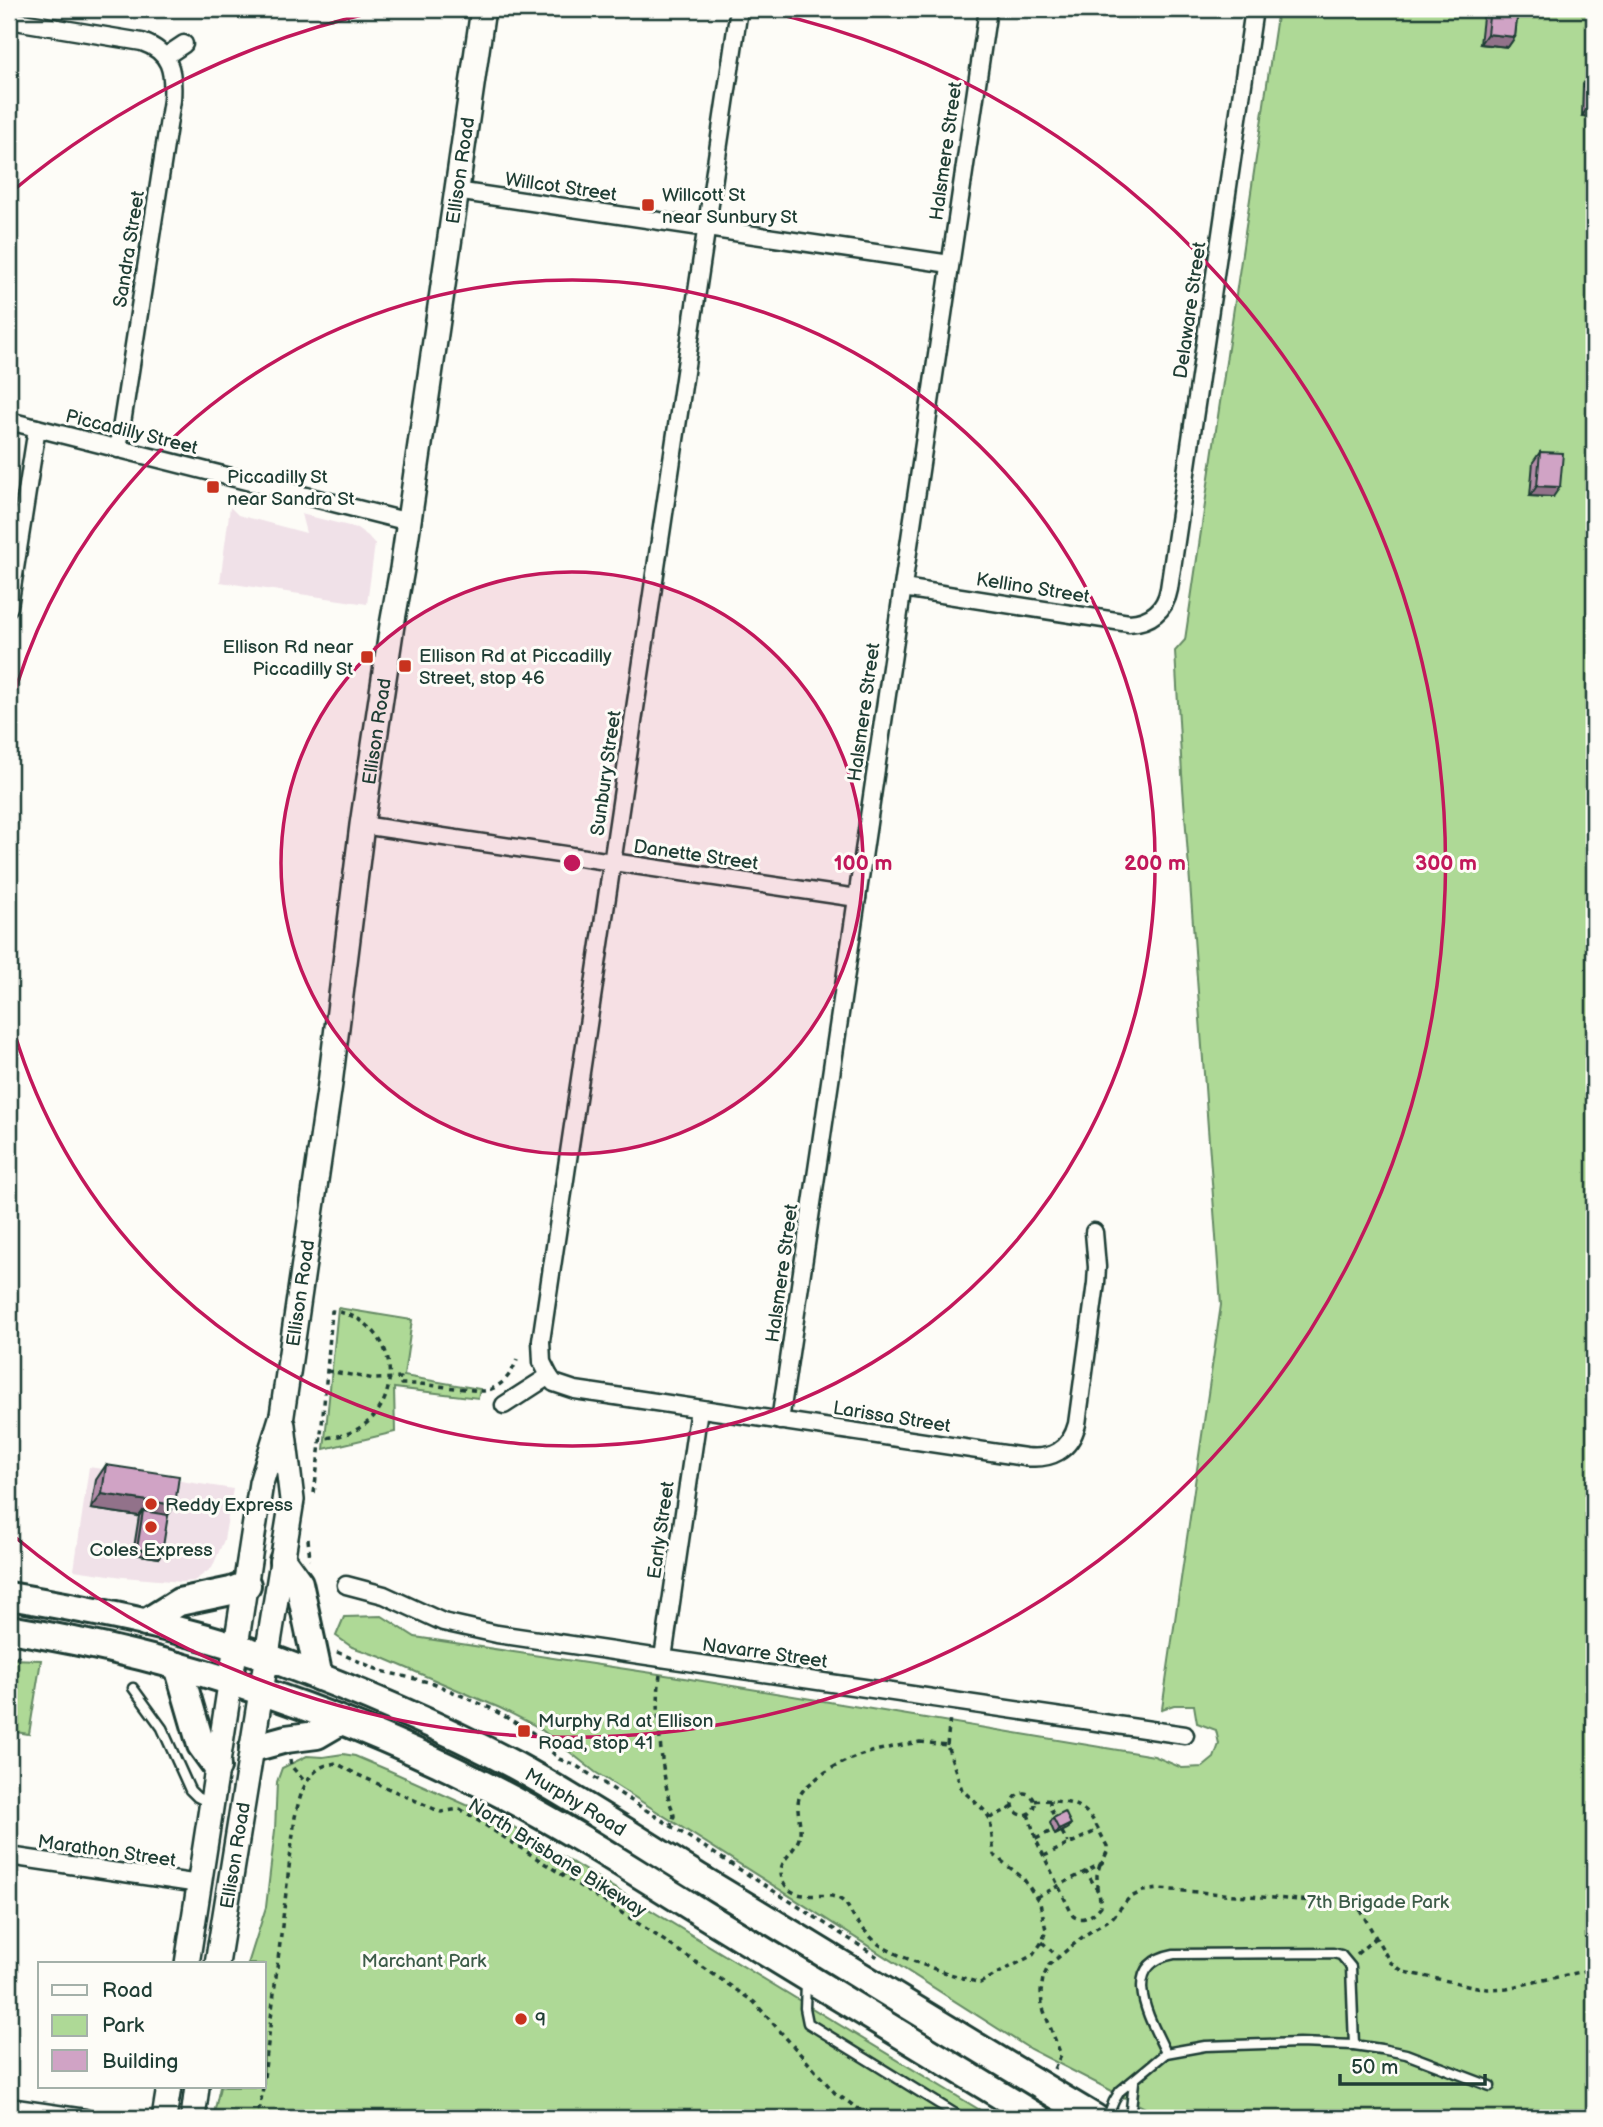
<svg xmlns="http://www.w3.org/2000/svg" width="1603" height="2127" font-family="'Balsamiq Sans',sans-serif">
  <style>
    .built { fill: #f0e1e8 }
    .green { fill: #aed996; stroke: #668b65; stroke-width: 2 }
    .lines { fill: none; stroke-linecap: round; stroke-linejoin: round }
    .lane-casing { stroke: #1f3d34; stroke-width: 13 }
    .street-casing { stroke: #1f3d34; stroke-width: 21 }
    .secondary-casing { stroke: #1f3d34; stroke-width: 28 }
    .primary-casing { stroke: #1f3d34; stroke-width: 32 }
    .path { stroke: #1f3d34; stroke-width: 3.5; stroke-dasharray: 5 5; stroke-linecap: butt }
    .lane { stroke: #fdfcf7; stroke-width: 8 }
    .street { stroke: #fdfcf7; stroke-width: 16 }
    .secondary { stroke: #fdfcf7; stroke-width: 23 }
    .primary { stroke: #fdfcf7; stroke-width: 26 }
    .wall { fill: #b38ca9; stroke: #1f3d34; stroke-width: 2 }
    .shaded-wall { fill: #92728a; stroke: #1f3d34; stroke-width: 2 }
    .building { fill: #d0a3c5; stroke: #1f3d34; stroke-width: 2 }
    .ring { fill: none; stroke: #c2185b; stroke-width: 3.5 }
    .poi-dot { fill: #c8321e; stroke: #fdfcf7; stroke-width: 2.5 }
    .labels { text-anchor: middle; stroke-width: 6; stroke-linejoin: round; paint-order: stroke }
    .street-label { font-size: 19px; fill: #1f3d34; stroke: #fdfcf7 }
    .poi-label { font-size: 19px; fill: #1f3d34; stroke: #fdfcf7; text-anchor: start }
    .park-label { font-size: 19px; fill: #3c5c48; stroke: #fdfcf7 }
    .centre { fill: #c2185b; stroke: #fdfcf7; stroke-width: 3.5 }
    .ring-label { font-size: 21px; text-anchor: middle; font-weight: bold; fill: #c2185b; stroke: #fdfcf7; stroke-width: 6; stroke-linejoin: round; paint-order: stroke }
  </style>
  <rect width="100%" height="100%" fill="#fdfcf7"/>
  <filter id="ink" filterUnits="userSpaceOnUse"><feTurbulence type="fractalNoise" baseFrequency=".0143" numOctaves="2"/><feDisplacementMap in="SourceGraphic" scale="14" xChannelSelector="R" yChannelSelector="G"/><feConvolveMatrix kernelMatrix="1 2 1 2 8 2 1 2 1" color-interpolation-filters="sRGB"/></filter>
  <g filter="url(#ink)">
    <g class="built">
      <path d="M 230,507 L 238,515 L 306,533 L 301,514 L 357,528 L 368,536 L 375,544 L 367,604 L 220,582 Z"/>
      <path d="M 89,1467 L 233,1489 L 224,1540 L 212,1568 L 194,1581 L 182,1582 L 123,1577 L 74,1570 Z"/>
    </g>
    <g class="green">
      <path d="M 1278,9 L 1594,9 L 1594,2118 L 1157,2118 L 1158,2115 L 1149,2110 L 1030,2049 L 595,1772 L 538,1727 L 500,1708 L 381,1657 L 352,1647 L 336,1636 L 344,1617 L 382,1616 L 415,1637 L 672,1676 L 1154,1756 L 1182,1768 L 1203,1767 L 1214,1758 L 1219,1744 L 1216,1730 L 1197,1723 L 1194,1705 L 1174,1705 L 1162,1709 L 1221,1305 L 1182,774 L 1175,651 L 1185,640 Z"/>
      <path d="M 338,1308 L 412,1320 L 404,1376 L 480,1389 L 478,1398 L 394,1388 L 395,1432 L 324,1449 Z"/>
      <path d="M 9,1659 L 41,1660 L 29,1734 L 9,1731 Z"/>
      <path d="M 343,1754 L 355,1756 L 388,1770 L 507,1823 L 993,2118 L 213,2118 L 220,2087 L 264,2087 L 264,1964 L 248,1964 L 266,1907 L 275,1830 L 277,1782 L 282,1768 L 307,1756 L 323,1757 Z"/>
    </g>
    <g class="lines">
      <defs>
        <g id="lane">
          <path d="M 133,1688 L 162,1728 L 190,1790 L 197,1797 L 209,1803"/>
          <path d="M 806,1984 L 805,2008 L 808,2023 L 962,2118"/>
          <path d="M 1166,2053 C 1152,2022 1116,1965 1174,1954 L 1333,1953 L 1341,1955 L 1351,1967 L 1354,2045"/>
          <path d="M 1107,2118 L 1114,2101 L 1120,2091 L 1166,2053 L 1205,2046 L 1299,2043 L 1354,2045 L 1381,2049 L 1406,2054 L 1490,2086"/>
          <path d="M 1130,2118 L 1134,2082"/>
        </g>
        <g id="street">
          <path d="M 9,20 L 142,42 C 171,52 174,71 172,100 L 118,449"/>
          <path d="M 166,56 L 184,44"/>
          <path d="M 456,191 L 950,264"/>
          <path d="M 9,421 L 409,522"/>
          <path d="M 903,588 L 1129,623 C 1150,622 1165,611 1169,589 L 1254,9"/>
          <path d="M 9,607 L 37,428"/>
          <path d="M 362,825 L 857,898"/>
          <path d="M 549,1376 L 542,1362 L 541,1341 L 739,9"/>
          <path d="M 504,1405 L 549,1376 L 554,1383 L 575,1390 L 1025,1457 C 1051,1460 1070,1451 1077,1424 L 1096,1283 L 1097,1267 L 1094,1232"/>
          <path d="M 780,1421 L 988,9"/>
          <path d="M 346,1585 L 384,1595 L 443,1622 L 497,1634 L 1185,1735"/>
          <path d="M 663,1658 L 699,1409"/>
          <path d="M 9,1856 L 199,1884"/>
          <path d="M 9,2107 L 85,2118"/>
        </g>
        <g id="secondary">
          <path id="s1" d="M 187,1964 L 261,1483 L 282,1415 L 330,1084 L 362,825 L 392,625 L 402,569 L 483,9"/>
          <path id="s2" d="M 217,1964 L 292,1500 L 283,1425"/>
          <path d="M 164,2118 L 169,2087"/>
          <path d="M 193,2118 L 197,2087"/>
        </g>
        <g id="primary">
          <path d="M 283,1561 L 299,1583 L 319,1677"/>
          <path id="s3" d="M 9,1596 C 96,1611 186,1628 270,1658 C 354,1689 437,1724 516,1766 C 578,1800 638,1840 698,1877 C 831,1957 962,2039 1095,2118"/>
          <path d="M 145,1623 L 179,1602 L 231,1591 L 247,1585"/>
          <path d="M 9,1629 C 174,1656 335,1709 484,1785 C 560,1823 631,1869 703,1914 C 815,1982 926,2051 1038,2118"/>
          <path d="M 178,1666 L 201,1745 L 217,1767"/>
          <path d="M 253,1748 L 286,1739 L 317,1735 L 341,1721"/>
        </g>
      </defs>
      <use href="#lane" class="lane-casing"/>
      <use href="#street" class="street-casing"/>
      <use href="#secondary" class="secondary-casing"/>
      <use href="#primary" class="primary-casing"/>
      <g class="path">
        <path d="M 327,1371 L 375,1379 L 401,1378 L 401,1384 L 420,1384 L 482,1391 C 499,1390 512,1375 517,1359"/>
        <path d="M 314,1493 C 322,1433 327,1372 332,1311 C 410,1319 411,1437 320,1438"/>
        <path d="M 308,1539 L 310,1559"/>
        <path d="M 337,1652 L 381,1671 L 433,1683 L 492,1709 L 533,1733 L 559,1759 L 575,1765 L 881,1959"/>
        <path d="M 9,1666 L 19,1655"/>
        <path d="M 660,1675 C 655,1709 661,1762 668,1795 C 669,1803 673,1809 674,1816 L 671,1825"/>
        <path d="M 920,1742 L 947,1745 L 962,1790 L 985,1811 L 990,1819 L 994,1855 L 1023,1878 L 1040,1903 L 1046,1930 L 1042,1942 L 1033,1955 L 980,1983 C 952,1975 903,1960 880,1945 C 871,1939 861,1926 854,1918 C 849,1910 848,1903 838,1898 C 821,1891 795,1903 784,1883 C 774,1864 791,1856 798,1841 C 804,1828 795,1811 799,1798 C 801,1790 810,1784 816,1779 C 846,1755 884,1748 920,1742 Z"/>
        <path d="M 947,1745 L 950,1716"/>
        <path d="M 290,1759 L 291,1766 L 306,1783"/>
        <circle cx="1024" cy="1804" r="11"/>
        <path d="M 1050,1800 L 1050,1808 L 1056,1820"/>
        <path d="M 1035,1801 C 1045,1799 1053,1801 1063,1802 C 1091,1806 1095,1824 1107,1846 L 1107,1852 L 1102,1863 L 1037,1897"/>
        <path d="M 1028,1814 L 1037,1842 L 1073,1916 C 1083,1923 1095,1914 1101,1906 L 1099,1893 L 1086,1871"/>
        <path d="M 990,1818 L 1013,1807"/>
        <path d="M 1062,1832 L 1068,1843"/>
        <path d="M 1036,1839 L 1053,1830"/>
        <path d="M 1044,1856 L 1098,1830"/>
        <path d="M 1097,1889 L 1097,1875 L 1100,1864"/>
        <path d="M 1042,1942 L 1057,1956"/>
        <path d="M 1357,1954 L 1376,1937"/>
        <path d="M 1054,2069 L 1061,2055 L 1042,2006 L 1041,1992 L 1043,1978 L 1049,1965 L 1085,1935 L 1112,1918 L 1129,1898 L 1143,1891 L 1159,1889 L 1351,1904 L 1360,1910 L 1390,1962 L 1404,1972 L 1487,1989 L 1507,1988 L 1594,1969"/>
        <path d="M 264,2077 L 295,1817 C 299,1800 304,1778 320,1768 C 324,1765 332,1764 336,1763 L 356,1774 L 441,1812 L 460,1809 L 653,1933 L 754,2002 L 835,2093 L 872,2118"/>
        <path d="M 251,2118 L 260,2107 L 263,2087"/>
      </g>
      <use href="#lane" class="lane"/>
      <use href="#street" class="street"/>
      <use href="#secondary" class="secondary"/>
      <use href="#primary" class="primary"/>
    </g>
    <g class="wall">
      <path d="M 1484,9 L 1518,9 L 1515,37 L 1508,47 L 1480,44 Z"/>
      <path d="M 1590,74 L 1594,74 L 1594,117 L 1582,116 L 1583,84 Z"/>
      <path d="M 1540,452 L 1553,497 L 1530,496 L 1533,462 Z"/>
      <path d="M 106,1465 L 168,1515 L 159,1558 L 133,1554 L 139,1516 L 91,1509 L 96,1480 Z"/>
      <path d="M 1053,1818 L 1067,1829 L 1055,1835 L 1050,1823 Z"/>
    </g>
    <g class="shaded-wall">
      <path d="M 1487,34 L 1515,37 L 1508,47 L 1480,44 Z"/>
      <path d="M 1589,106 L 1594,107 L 1594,117 L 1582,116 Z"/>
      <path d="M 1537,486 L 1560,487 L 1553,497 L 1530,496 Z"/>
      <path d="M 102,1494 L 175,1505 L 165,1520 L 143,1511 L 139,1516 L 91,1509 Z"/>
      <path d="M 137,1549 L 162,1553 L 159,1558 L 133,1554 Z"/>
      <path d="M 1071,1824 L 1067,1829 L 1055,1835 L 1059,1830 Z"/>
    </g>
    <g class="building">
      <path d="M 1490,9 L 1518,9 L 1515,37 L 1487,34 Z"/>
      <path d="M 1590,74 L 1594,74 L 1594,107 L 1589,106 Z"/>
      <path d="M 1540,452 L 1563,453 L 1560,487 L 1537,486 Z"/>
      <path d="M 106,1465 L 179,1476 L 175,1505 L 102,1494 Z"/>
      <path d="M 143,1511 L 168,1515 L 162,1553 L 137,1549 Z"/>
      <path d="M 1065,1812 L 1071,1824 L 1059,1830 L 1053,1818 Z"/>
    </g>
  </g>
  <circle cx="572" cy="863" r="291" fill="#c2185b" fill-opacity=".12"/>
  <g class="ring">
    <circle cx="572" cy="863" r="291"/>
    <path d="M9 712A583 583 0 1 1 9 1014"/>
    <path d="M10 193A874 874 0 0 1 383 10M761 10A874 874 0 1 1 10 1533"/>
  </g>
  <g class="poi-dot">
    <rect x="641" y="198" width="14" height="14" rx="3.5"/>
    <rect x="206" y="480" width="14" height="14" rx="3.5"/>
    <rect x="360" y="650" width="14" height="14" rx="3.5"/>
    <rect x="398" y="659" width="14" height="14" rx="3.5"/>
    <circle cx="151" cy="1504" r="7"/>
    <circle cx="151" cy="1527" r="7"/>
    <rect x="517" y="1724" width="14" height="14" rx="3.5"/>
    <circle cx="521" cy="2019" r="7"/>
  </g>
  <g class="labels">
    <g class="street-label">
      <text transform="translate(945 151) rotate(-82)" y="7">Halsmere Street</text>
      <text dy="7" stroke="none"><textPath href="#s1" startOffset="1815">Ellison Road</textPath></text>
      <text transform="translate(561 186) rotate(8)" y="7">Willcot Street</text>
      <text transform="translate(128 249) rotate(-81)" y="7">Sandra Street</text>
      <text transform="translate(1189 310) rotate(-82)" y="7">Delaware Street</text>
      <text transform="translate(132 431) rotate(14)" y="7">Piccadilly Street</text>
      <text transform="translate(1033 587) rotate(9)" y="7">Kellino Street</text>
      <text transform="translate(863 712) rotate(-82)" y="7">Halsmere Street</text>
      <text dy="7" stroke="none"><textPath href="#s1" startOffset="1248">Ellison Road</textPath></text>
      <text transform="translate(605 773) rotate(-82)" y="7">Sunbury Street</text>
      <text transform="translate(696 854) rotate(8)" y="7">Danette Street</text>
      <text transform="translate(781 1273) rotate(-82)" y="7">Halsmere Street</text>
      <text dy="7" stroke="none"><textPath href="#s1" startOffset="681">Ellison Road</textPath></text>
      <text transform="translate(892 1416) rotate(9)" y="7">Larissa Street</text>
      <text transform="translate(660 1530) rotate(-82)" y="7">Early Street</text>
      <text transform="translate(765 1652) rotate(8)" y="7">Navarre Street</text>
      <text dy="7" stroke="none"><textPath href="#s3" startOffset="607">Murphy Road</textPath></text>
      <text transform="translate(107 1850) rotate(8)" y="7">Marathon Street</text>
      <text dy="7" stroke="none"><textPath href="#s2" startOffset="110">Ellison Road</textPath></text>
      <text transform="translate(558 1857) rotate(32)" y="7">North Brisbane Bikeway</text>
    </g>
    <g class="poi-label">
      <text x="662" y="201">Willcott St<tspan x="662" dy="22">near Sunbury St</tspan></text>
      <text x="227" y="483">Piccadilly St<tspan x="227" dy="22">near Sandra St</tspan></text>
      <text x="353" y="653" text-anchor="end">Ellison Rd near<tspan x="353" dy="22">Piccadilly St</tspan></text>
      <text x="419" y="662">Ellison Rd at Piccadilly<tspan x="419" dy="22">Street, stop 46</tspan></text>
      <text x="165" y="1511">Reddy Express</text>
      <text x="151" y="1556" text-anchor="middle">Coles Express</text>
      <text x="538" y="1727">Murphy Rd at Ellison<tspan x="538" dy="22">Road, stop 41</tspan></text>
      <text x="535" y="2026">9</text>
    </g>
    <g class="park-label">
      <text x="1378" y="1908">7th Brigade Park</text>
      <text x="424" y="1967">Marchant Park</text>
    </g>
  </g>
  <circle cx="572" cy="863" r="10" class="centre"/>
  <g class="ring-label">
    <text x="863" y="870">100 m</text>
    <text x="1155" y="870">200 m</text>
    <text x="1446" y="870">300 m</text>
  </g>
  <rect width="1603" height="2127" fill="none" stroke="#fdfcf7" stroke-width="35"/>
  <rect x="18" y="18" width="1568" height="2092" fill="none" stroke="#1f3d34" stroke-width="2.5" filter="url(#ink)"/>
  <rect x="38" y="1962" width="228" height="126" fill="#fdfcf7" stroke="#a4b0a9" stroke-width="2"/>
  <rect x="52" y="1985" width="35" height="10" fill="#fdfcf7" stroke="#a4b0a9" stroke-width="2"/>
  <text x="102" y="1997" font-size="21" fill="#1f3d34">Road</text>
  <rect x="52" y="2015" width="35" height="21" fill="#aed996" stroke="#a4b0a9" stroke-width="2"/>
  <text x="102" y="2032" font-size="21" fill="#1f3d34">Park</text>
  <rect x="52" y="2050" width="35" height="21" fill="#d0a3c5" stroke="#a4b0a9" stroke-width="2"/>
  <text x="102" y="2068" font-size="21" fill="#1f3d34">Building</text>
  <path d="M1340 2074v10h145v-10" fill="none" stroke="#1f3d34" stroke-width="3.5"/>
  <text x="1351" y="2074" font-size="21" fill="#1f3d34" stroke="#fdfcf7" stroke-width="5" paint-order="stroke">50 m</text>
</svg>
